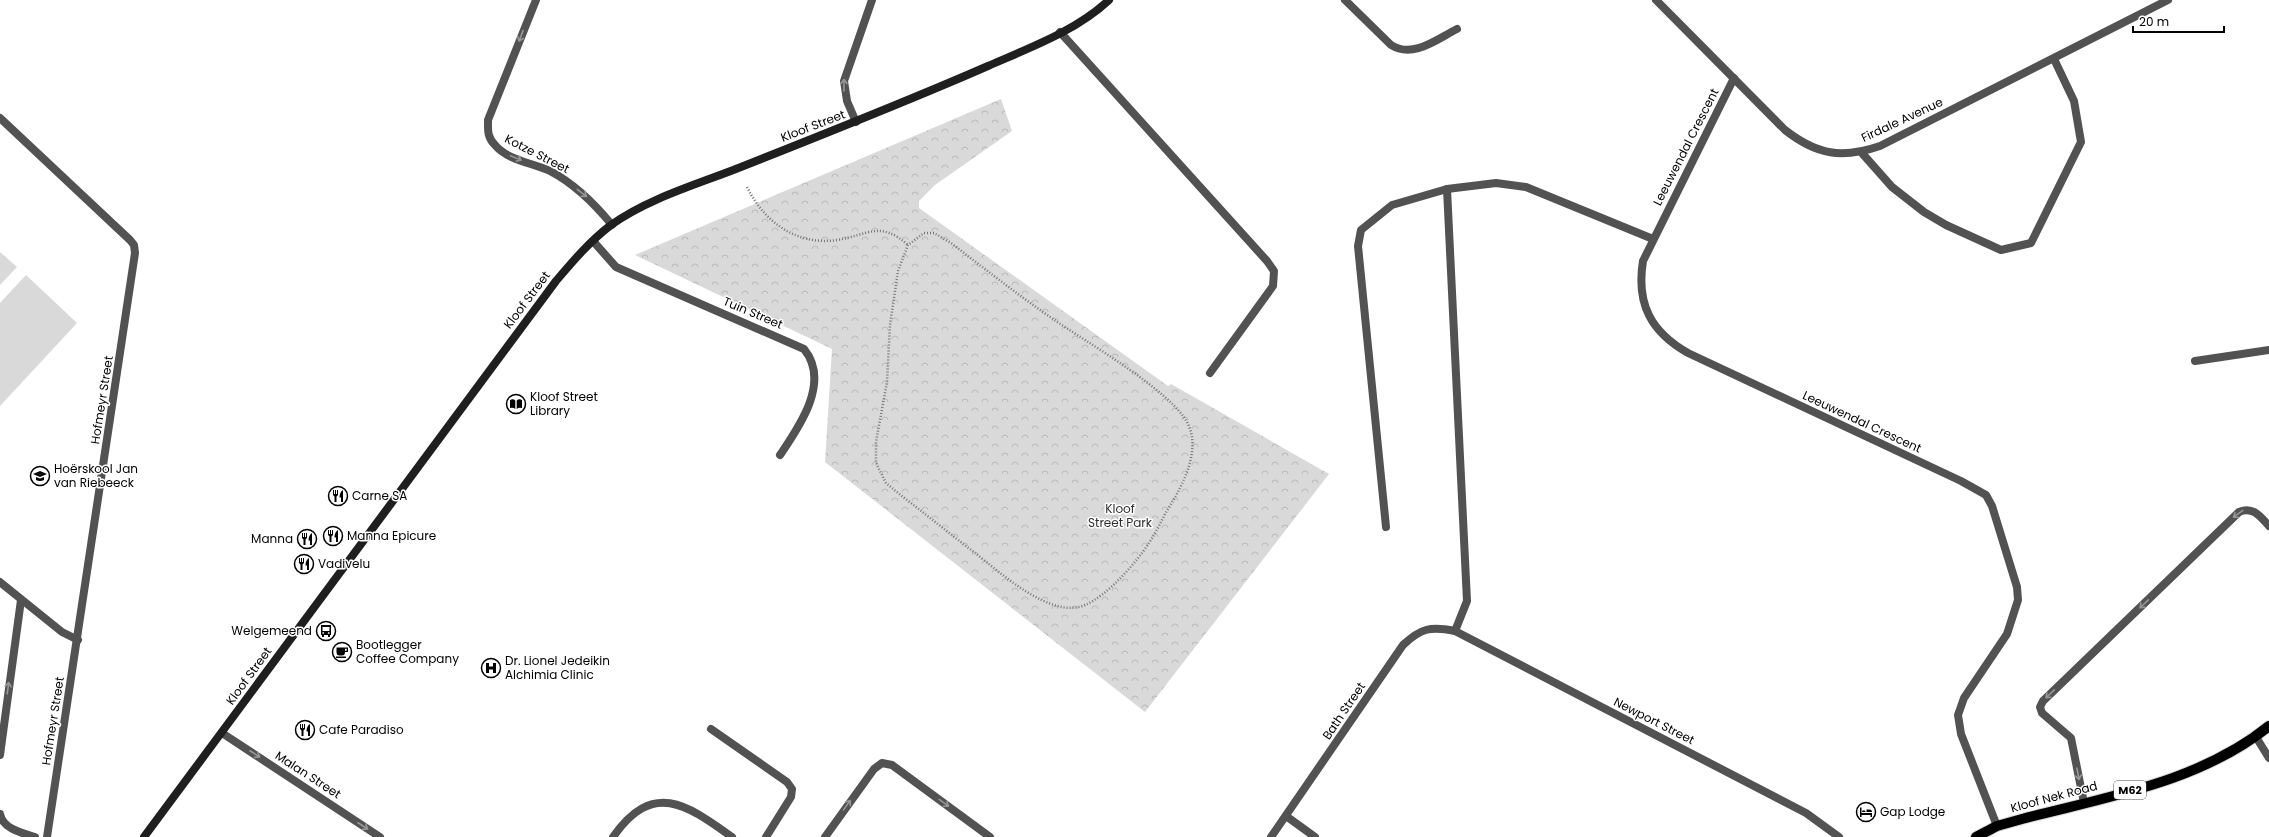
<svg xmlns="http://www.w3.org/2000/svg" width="2269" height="837" font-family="Poppins,sans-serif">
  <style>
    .park { fill: url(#park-crowns) }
    .pitch { fill: #d9d9d9 }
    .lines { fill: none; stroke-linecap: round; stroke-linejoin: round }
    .primary-casing { stroke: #dbdbdb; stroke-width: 12 }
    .path { stroke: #747474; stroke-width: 2.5; stroke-dasharray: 1 2; stroke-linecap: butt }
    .lane { stroke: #525252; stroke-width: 8 }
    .street { stroke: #525252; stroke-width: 8 }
    .secondary { stroke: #1f1f1f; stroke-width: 8 }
    .primary { stroke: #000; stroke-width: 10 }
    .oneway { stroke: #979797 }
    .labels { text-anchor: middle; stroke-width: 3; stroke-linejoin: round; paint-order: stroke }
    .shield { fill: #fff; stroke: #4c4c4c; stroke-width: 1 }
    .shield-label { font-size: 11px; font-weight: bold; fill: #000 }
    .street-label { font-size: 12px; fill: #000; stroke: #fff }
    .poi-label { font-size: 12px; fill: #000; stroke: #fff; text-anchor: start }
    .park-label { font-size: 12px; fill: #303030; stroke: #fff }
  </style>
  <defs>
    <pattern id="park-crowns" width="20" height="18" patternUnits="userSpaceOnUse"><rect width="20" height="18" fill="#d9d9d9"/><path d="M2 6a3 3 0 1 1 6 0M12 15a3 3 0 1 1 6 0" fill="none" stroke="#b8b8b8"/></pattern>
  </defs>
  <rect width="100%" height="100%" fill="#fff"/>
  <path class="park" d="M 1001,99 L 1012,131 L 935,185 L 919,201 L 919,208 L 1168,386 L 1171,384 L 1329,474 L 1145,712 L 825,462 L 832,349 L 635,255 Z"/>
  <g class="pitch">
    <path d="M 0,252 L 17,267 L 0,285 Z"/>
    <path d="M 26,275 L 77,323 L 0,406 L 0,303 Z"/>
  </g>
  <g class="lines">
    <defs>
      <path id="primary" d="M 1976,837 L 1997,826 L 2022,819 C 2106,797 2200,782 2269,726"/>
    </defs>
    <use href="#primary" class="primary-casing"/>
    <g class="path">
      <path d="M 747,187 C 764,222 797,246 837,240 C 868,235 880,220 908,245"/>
      <path d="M 924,233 L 934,233 L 951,243 C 985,269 1018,295 1053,319 C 1086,342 1172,391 1188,424 C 1202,453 1180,490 1165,514 C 1160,524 1155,534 1149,543 C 1136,563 1107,596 1085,605 C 1051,620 1000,572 975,553 C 949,533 924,513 898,493 L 886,483 L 876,463 L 876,442 L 887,382 L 890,325 L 898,271 L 908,245 Z"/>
    </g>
    <g class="lane">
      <path d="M 1060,32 L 1267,261 L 1274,271 L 1273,286 L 1210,373"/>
      <path d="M 1861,152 L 1892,187 L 1924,212 L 1946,225 L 2001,250 L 2031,243 L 2081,142 L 2074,101 L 2054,59"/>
      <path d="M 1447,189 L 1496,183 L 1526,187 L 1653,239"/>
      <path d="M 593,241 L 616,267 L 804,349 C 831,382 799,427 780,455"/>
      <path d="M 1386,527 L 1358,246 L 1361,230 L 1392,205 L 1447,189 L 1467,601 L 1455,631"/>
      <path d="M 711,729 L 787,782 L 792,789 L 791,797 L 766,837"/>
      <path d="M 0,755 L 21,600"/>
      <path d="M 0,814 C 3,829 22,833 35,837"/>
      <path d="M 825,837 L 874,769 L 882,763 L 892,765 L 990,837"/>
    </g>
    <g class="street">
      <path d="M 536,0 L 488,120 C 488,130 487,137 495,145 C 507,160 533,163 550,171 C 575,184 594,203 612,225"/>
      <path d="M 1345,0 L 1391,45 C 1413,59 1437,39 1457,29"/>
      <path d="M 1656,0 L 1785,130 C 1817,155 1842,159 1880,146 L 2168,0"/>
      <path d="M 1734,78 L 1643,261 C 1636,304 1651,332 1688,353 L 1961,481 L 1986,495 L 1992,506 L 2017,587 L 2018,600 L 2007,634 L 1964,698 L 1958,715 L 1961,734 L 1997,826"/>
      <path d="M 0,118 L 130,240 L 134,245 L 135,253 L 47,837"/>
      <path d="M 856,122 L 847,101 L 844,81 L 872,0"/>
      <path d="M 2195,361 L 2269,350"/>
      <path d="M 0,582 L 62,632 L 78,640"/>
      <path d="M 222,733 L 380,837"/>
      <path d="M 2256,737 L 2269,758"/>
      <path d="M 2084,803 L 2071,738 L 2042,713 L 2040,707 L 2043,701 L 2239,512 C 2253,506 2260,516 2269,526"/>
      <path d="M 1286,816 L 1315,837"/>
      <path d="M 613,837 C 653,780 686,804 732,837"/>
      <path d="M 1271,837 L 1403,645 C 1421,628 1431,626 1455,631 L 1806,813 L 1839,837"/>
    </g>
    <path class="secondary" d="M 144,837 L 556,281 C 573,261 590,241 611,225 C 650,197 702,183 746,165 C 827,133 908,101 988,66 C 1029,48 1076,31 1109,0"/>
    <use href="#primary" class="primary"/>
  </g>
  <defs><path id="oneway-shaft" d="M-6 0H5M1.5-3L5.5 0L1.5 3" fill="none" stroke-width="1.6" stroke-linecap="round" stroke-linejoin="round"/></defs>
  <g class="oneway">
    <use href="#oneway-shaft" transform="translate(521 36) rotate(111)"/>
    <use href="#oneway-shaft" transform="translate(844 85) rotate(-90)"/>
    <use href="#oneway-shaft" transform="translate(516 158) rotate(22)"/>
    <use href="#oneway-shaft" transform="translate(582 193) rotate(38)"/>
    <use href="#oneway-shaft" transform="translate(2238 514) rotate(144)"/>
    <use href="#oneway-shaft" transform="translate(2144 604) rotate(136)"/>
    <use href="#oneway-shaft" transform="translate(8 688) rotate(-82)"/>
    <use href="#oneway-shaft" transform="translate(2050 694) rotate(136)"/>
    <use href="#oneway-shaft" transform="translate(255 754) rotate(33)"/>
    <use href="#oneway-shaft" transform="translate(2078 774) rotate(79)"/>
    <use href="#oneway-shaft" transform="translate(944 803) rotate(36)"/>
    <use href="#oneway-shaft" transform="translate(847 805) rotate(-55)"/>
    <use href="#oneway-shaft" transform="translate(363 826) rotate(33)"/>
  </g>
  <defs>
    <symbol id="library-ring" viewBox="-11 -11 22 22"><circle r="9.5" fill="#fff" stroke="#000" stroke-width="1.5"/><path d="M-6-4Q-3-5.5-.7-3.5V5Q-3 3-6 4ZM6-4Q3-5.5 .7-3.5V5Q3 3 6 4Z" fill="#000"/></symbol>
    <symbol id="school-ring" viewBox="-11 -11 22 22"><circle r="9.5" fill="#fff" stroke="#000" stroke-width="1.5"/><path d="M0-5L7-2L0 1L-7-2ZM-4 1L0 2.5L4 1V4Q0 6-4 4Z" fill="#000"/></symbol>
    <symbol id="restaurant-ring" viewBox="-11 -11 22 22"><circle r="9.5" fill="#fff" stroke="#000" stroke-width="1.5"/><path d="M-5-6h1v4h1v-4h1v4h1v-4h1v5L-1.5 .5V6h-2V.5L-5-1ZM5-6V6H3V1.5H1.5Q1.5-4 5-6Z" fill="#000"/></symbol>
    <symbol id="bus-ring" viewBox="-11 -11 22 22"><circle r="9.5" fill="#fff" stroke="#000" stroke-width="1.5"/><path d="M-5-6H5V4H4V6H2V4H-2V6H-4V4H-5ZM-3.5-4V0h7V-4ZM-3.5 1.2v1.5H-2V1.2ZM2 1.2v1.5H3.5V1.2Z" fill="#000"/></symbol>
    <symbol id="cafe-ring" viewBox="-11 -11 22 22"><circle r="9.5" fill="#fff" stroke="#000" stroke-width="1.5"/><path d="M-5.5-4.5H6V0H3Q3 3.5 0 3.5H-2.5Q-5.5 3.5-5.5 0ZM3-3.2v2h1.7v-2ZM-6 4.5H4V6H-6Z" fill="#000"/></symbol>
    <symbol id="hospital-ring" viewBox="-11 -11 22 22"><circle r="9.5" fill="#fff" stroke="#000" stroke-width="1.5"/><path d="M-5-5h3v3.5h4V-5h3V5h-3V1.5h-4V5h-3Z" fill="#000"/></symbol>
    <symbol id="hotel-ring" viewBox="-11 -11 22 22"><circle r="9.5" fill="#fff" stroke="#000" stroke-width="1.5"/><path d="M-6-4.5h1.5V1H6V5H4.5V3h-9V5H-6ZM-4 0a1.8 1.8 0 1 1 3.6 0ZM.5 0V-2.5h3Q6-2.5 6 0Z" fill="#000"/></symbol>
  </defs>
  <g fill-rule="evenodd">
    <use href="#library-ring" x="505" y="393" width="22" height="22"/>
    <use href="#school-ring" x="29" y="465" width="22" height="22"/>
    <use href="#restaurant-ring" x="327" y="485" width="22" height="22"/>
    <use href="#restaurant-ring" x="322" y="525" width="22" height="22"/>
    <use href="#restaurant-ring" x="296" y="528" width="22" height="22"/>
    <use href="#restaurant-ring" x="293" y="553" width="22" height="22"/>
    <use href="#bus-ring" x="315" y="620" width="22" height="22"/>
    <use href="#cafe-ring" x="331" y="641" width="22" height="22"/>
    <use href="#hospital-ring" x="480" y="657" width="22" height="22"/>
    <use href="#restaurant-ring" x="294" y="719" width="22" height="22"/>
    <use href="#hotel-ring" x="1855" y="801" width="22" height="22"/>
  </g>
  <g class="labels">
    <rect class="shield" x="2114" y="781" width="32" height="18" rx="3"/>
    <g class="shield-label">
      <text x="2130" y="794">M62</text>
    </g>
    <g class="street-label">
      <text transform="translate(1902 120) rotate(-25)" y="4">Firdale Avenue</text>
      <text transform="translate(813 126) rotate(-21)" y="4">Kloof Street</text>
      <text transform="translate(1686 147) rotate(-63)" y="4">Leeuwendal Crescent</text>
      <text transform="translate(537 154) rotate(27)" y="4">Kotze Street</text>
      <text transform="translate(527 300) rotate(-53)" y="4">Kloof Street</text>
      <text transform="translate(753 313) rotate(23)" y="4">Tuin Street</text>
      <text transform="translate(102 400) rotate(-81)" y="4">Hofmeyr Street</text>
      <text transform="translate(1862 422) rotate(25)" y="4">Leeuwendal Crescent</text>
      <text transform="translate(249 676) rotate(-54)" y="4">Kloof Street</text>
      <text transform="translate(1344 711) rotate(-56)" y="4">Bath Street</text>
      <text transform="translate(53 721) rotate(-81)" y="4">Hofmeyr Street</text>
      <text transform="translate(1654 721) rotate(27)" y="4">Newport Street</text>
      <text transform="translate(308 775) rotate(33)" y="4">Malan Street</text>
      <text transform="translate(2054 797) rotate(-15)" y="4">Kloof Nek Road</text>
    </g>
    <g class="poi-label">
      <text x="530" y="401">Kloof Street<tspan x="530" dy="14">Library</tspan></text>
      <text x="54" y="473">Hoërskool Jan<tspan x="54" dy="14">van Riebeeck</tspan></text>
      <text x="352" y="500">Carne SA</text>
      <text x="347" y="540">Manna Epicure</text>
      <text x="293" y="543" text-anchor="end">Manna</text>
      <text x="318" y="568">Vadivelu</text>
      <text x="312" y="635" text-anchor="end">Welgemeend</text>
      <text x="356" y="649">Bootlegger<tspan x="356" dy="14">Coffee Company</tspan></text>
      <text x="505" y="665">Dr. Lionel Jedeikin<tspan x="505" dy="14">Alchimia Clinic</tspan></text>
      <text x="319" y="734">Cafe Paradiso</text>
      <text x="1880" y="816">Gap Lodge</text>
    </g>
    <g class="park-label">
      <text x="1120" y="513">Kloof<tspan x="1120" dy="14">Street Park</tspan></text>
    </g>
  </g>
  <path d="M2133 26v6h91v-6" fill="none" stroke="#000000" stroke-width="2"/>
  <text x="2139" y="26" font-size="12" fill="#000000" stroke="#ffffff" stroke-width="3" paint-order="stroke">20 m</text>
</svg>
